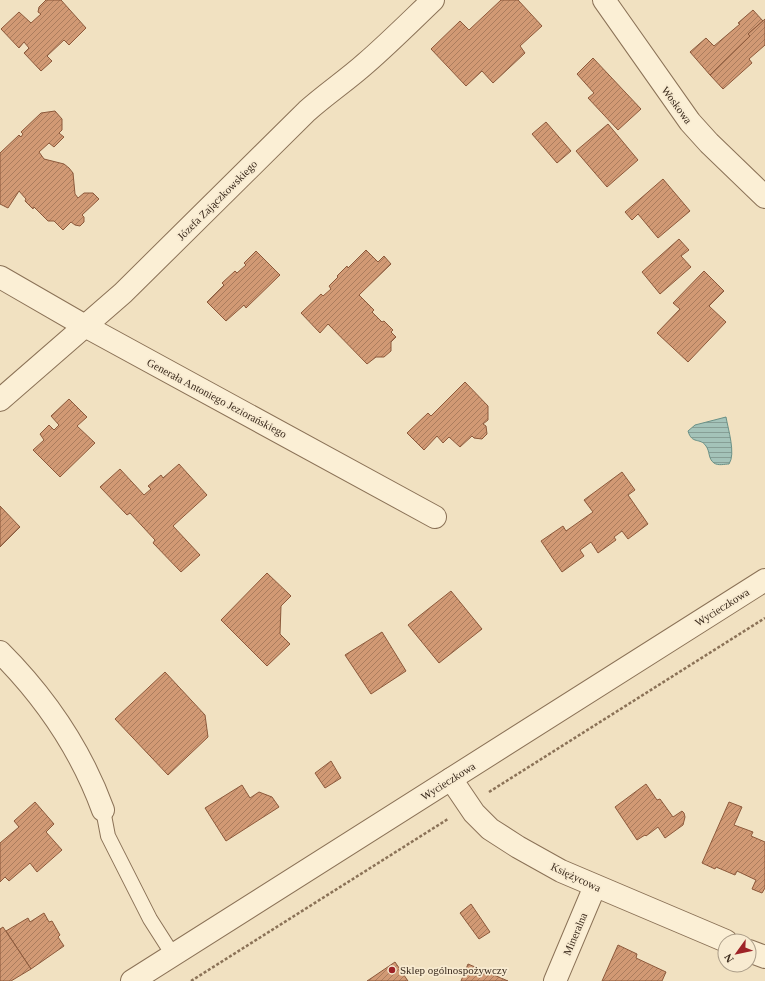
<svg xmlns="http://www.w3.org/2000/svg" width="765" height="981" font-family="'Times New Roman',serif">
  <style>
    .water { fill: url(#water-rules); stroke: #6a9187 }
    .building { fill: url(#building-hatch); stroke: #8c593b }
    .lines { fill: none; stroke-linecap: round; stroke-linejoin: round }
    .service-casing { stroke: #8b7257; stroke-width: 16 }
    .minor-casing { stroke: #8b7257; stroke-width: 24 }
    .tertiary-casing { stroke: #8b7257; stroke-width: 24 }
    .path { stroke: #8b7257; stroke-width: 2.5; stroke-dasharray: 3 2; stroke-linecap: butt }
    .service { stroke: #fbefd5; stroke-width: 14 }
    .minor { stroke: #fbefd5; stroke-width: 22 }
    .tertiary { stroke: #fbefd5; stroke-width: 22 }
    .poi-dot { fill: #9e2327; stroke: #f8ebd1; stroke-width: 1.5 }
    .labels { text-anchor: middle; stroke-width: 3.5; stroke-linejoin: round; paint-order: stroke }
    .street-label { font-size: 11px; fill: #3a2a1c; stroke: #f8ebd1 }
    .poi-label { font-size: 11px; fill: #3a2a1c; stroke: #f8ebd1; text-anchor: start }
  </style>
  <defs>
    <pattern id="water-rules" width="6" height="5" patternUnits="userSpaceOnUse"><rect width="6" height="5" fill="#a4c3b9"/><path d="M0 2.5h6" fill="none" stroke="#879f96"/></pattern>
    <pattern id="building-hatch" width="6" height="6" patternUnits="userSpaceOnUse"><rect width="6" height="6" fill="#d19974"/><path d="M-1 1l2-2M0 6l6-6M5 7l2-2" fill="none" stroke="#ab7d5e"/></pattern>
  </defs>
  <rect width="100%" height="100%" fill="#f1e1c1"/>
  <path class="water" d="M 726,417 C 728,429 736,454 729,464 C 725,464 718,466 714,463 C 708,459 710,451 706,446 C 700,437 692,445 688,431 L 695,425 Z"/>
  <g class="building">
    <path d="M 46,0 L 61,0 L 86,28 L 69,45 L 64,40 L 47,56 L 52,61 L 41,71 L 24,53 L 29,48 L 24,42 L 19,48 L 1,29 L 19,12 L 31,23 L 41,14 L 38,12 L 39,7 Z"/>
    <path d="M 501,0 L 518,0 L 542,26 L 520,46 L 525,53 L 493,83 L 482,71 L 466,86 L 431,49 L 460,21 L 469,30 Z"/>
    <path d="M 753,10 L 763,21 L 748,34 L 750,36 L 710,75 L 690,52 L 706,38 L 714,46 L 740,24 L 738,23 Z"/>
    <path d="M 765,19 L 765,45 L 749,59 L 752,63 L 723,89 L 710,75 L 750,36 L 748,34 Z"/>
    <path d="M 593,58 L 641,109 L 618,130 L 588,98 L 594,93 L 577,74 Z"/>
    <path d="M 55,111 L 62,119 L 62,130 L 59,133 L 64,137 L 54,147 L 49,143 L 39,152 L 44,159 L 64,164 L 69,168 L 73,173 L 75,194 L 78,198 L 84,193 L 93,193 L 99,199 L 82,215 L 84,217 L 84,222 L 80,226 L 75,225 L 71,222 L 63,230 L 54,221 L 48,221 L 34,207 L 33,209 L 25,201 L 26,199 L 19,191 L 8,208 L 0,204 L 0,153 L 19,135 L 21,137 L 23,134 L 21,132 L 41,113 Z"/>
    <path d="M 546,122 L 571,151 L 557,163 L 532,134 Z"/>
    <path d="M 608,124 L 638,160 L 607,187 L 576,151 Z"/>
    <path d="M 663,179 L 690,211 L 658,238 L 638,214 L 632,220 L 625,212 Z"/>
    <path d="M 679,239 L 689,250 L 681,256 L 691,267 L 660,294 L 642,272 Z"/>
    <path d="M 366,250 L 378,262 L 384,256 L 391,264 L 359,295 L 374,310 L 372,312 L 382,322 L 384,321 L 393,330 L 391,332 L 396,337 L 391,342 L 391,351 L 384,357 L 376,357 L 367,364 L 328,324 L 320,333 L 301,313 L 321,294 L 323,296 L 331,289 L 329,286 L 338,277 L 337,276 L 347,266 L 348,268 Z"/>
    <path d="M 256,251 L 280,275 L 246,308 L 244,305 L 226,321 L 207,302 L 224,285 L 222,283 L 235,271 L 237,273 L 246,265 L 244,263 Z"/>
    <path d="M 704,271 L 724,291 L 709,306 L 726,322 L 688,362 L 657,333 L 680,309 L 673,303 Z"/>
    <path d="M 465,382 L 488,406 L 488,420 L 483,424 L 486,426 L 487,434 L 482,439 L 474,438 L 472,436 L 460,447 L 449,437 L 443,443 L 437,436 L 424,450 L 407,433 L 428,413 L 431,416 Z"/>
    <path d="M 69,399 L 87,417 L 77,426 L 95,443 L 60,477 L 33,450 L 44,440 L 40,434 L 49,425 L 54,430 L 59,425 L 51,416 Z"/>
    <path d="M 179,464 L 207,495 L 173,526 L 200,555 L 181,572 L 153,543 L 155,540 L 130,513 L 127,515 L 100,487 L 120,469 L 144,495 L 151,489 L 148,486 L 161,475 L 163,478 Z"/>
    <path d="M 622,472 L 635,490 L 628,495 L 648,524 L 628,539 L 622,531 L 614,537 L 616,540 L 598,553 L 591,542 L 580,550 L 584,556 L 562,572 L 541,541 L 563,526 L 566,531 L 593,512 L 584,500 Z"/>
    <path d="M 0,506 L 20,527 L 0,547 Z"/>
    <path d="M 267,573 L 291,596 L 281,606 L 280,634 L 290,644 L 267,666 L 221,620 Z"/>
    <path d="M 451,591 L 482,629 L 439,663 L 408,625 Z"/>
    <path d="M 382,632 L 406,671 L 371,694 L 345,655 Z"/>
    <path d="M 165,672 L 205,715 L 208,737 L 168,775 L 115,719 Z"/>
    <path d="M 331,761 L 341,778 L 325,788 L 315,773 Z"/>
    <path d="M 646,784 L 657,800 L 660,799 L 673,817 L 682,811 L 684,813 L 685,817 L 683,825 L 665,838 L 658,827 L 646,836 L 645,835 L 637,840 L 615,807 Z"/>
    <path d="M 242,785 L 250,798 L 259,792 L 272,797 L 279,807 L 226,841 L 205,808 Z"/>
    <path d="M 35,802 L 54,824 L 46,832 L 62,850 L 37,872 L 30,863 L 9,881 L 5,877 L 0,882 L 0,843 L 19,827 L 14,821 Z"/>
    <path d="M 729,802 L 742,807 L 734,825 L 753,832 L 751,836 L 765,842 L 765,888 L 762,893 L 752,889 L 756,880 L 737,871 L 735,875 L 716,867 L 715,869 L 702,863 Z"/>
    <path d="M 471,904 L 490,932 L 479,939 L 460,913 Z"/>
    <path d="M 44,913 L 49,922 L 52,921 L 60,935 L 58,937 L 64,946 L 31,969 L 6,931 L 28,918 L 30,922 Z"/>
    <path d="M 3,927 L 31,969 L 11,981 L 0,981 L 0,929 Z"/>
    <path d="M 618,945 L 637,954 L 636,958 L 666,972 L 662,981 L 602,981 Z"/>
    <path d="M 395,962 L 408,981 L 367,981 L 373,977 Z"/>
    <path d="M 468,964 L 508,981 L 461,981 Z"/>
  </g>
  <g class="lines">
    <defs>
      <path id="service" d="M 103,810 L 108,836 L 150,919 L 173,955"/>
      <g id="minor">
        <path d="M 604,0 L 690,122 L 709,143 L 765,197"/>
        <path d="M 0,277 L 85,326 L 435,517"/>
        <path d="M 0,400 L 123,293 L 307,111 C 326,94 347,80 366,63 C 389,43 411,21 433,0"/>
        <path d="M 0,652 C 45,697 81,750 103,810"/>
        <path d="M 451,779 L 474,813 L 490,829 L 518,847 L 561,871 L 726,941"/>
        <path d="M 749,951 L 765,957"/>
        <path d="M 555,981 L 595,886"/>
      </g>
      <path id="tertiary" d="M 132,981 L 765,580"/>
    </defs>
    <use href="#service" class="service-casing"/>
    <use href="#minor" class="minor-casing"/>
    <use href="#tertiary" class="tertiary-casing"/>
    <g class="path">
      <path d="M 489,792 L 765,618"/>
      <path d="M 191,981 L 448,819"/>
    </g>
    <use href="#service" class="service"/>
    <use href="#minor" class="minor"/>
    <use href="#tertiary" class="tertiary"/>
  </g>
  <circle class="poi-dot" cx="392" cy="970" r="4"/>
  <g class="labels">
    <g class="street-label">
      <text transform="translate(677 105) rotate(54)" y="4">Woskowa</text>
      <text transform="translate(217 200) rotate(-45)" y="4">Józefa Zajączkowskiego</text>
      <text transform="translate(217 398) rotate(28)" y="4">Generała Antoniego Jeziorańskiego</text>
      <text transform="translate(722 607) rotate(-32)" y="4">Wycieczkowa</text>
      <text transform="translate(448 781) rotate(-32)" y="4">Wycieczkowa</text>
      <text transform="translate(576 877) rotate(25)" y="4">Księżycowa</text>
      <text transform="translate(575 934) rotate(-67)" y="4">Mineralna</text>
    </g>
    <g class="poi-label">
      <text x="400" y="974">Sklep ogólnospożywczy</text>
    </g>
  </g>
  <g transform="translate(737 953) rotate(237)"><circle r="19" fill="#f8ebd1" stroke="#ac9e89"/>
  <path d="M0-3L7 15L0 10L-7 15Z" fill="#9e2327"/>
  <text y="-6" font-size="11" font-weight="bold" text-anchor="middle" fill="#3a2a1c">N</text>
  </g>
</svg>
